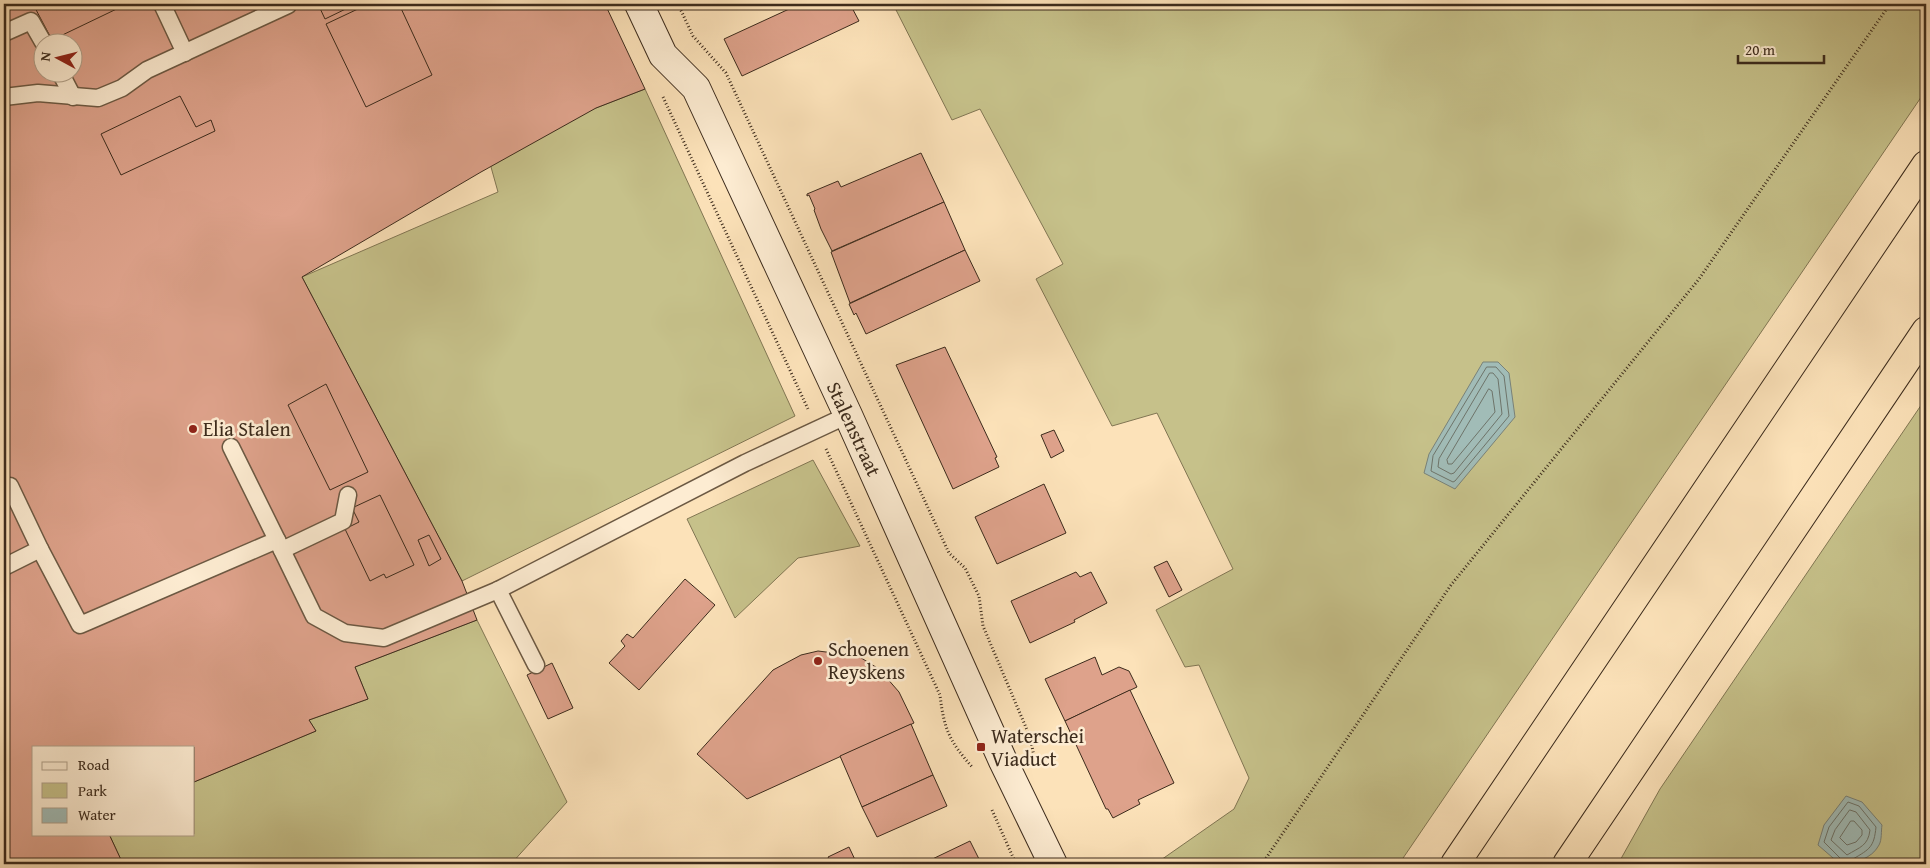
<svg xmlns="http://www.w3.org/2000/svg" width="1930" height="868" font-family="'Gentium Book Plus',serif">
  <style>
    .green { fill: #c6c18a; stroke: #817653 }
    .water { fill: #a1bcb7; stroke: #798279 }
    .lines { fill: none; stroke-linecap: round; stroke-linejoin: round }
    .shore { stroke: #6e746a; stroke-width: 1 }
    .building { fill: #dea28b; stroke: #3c2b1c; fill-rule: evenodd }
    .lane-casing { stroke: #6c5943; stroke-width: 19 }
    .secondary-casing { stroke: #3c2b1c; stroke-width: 30 }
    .highway-casing { stroke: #3c2b1c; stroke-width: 30 }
    .path { stroke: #3c2b1c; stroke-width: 3; stroke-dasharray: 1 2.5; stroke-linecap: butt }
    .lane { stroke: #fdecd2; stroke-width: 16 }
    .secondary { stroke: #fdecd2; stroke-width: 28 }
    .highway { stroke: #fce2b9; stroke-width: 28 }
    .poi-dot { fill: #8f2418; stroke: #fdecd2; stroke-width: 2 }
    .labels { text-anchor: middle; stroke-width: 5; stroke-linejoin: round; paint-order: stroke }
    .poi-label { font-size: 20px; fill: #3c2b1c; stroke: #fdecd2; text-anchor: start }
    .street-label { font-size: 20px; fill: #3c2b1c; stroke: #fdecd2 }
  </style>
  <rect width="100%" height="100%" fill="#fce2b9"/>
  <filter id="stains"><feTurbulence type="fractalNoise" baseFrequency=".004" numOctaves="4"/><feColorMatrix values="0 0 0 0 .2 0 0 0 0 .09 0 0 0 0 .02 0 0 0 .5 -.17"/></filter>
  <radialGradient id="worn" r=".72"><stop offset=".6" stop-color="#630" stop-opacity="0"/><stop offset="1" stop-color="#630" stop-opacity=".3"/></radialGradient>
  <g class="green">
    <path d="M 893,4 L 1926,4 L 1926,90 L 1399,864 L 1142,864 L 1158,862 L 1234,809 L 1249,778 L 1199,665 L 1185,667 L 1156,610 L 1233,569 L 1157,413 L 1112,426 L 1036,279 L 1063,264 L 980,109 L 952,120 Z"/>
    <path d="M 645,89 L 795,416 L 462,581 L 302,277 L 498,192 L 484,142 L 596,108 Z"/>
    <path d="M 1926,398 L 1926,864 L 1618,864 L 1660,789 Z"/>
    <path d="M 813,460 L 860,546 L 798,558 L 735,618 L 687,519 Z"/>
    <path d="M 477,620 L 567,802 L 511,864 L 123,864 L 109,834 L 194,834 L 194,782 L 316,731 L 309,720 L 368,699 L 355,667 Z"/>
  </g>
  <g class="water">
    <path d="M 1483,362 L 1498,362 L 1509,373 L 1515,417 L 1455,489 L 1424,473 L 1429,454 Z"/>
    <path d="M 1846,796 L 1862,802 L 1882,825 C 1881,831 1882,840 1879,845 C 1872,859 1853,864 1840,864 L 1818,845 L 1824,825 Z"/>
  </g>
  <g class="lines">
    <g class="shore">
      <path d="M 1487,367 L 1496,367 L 1504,376 L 1509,416 L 1455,481 L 1453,482 L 1431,471 L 1433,456 Z"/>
      <path d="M 1490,373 L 1493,373 L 1498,379 L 1502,414 L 1454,473 L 1451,474 L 1438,467 L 1439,459 Z"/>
      <path d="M 1489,389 L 1492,391 L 1495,412 L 1452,464 L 1448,464 L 1447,460 Z"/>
      <path d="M 1850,810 L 1856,812 L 1870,830 C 1868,846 1860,847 1847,855 L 1831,840 L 1835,830 Z"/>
      <path d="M 1851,821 L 1854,821 L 1862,830 L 1862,835 L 1856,842 L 1847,845 L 1840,838 Z"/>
      <path d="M 1842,864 L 1841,859 L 1824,842 L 1829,827 L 1848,802 L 1859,806 L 1876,827 C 1874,847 1870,849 1853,859 L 1851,864"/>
    </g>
  </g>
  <g class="building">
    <path d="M 4,4 L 605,4 L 645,89 L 596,108 L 481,172 L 302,277 L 462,581 L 477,620 L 355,667 L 368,699 L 309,720 L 316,731 L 194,782 L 194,747 L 34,747 L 34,834 L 109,834 L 123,864 L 4,864 ZM 42,42 L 72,42 L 72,72 L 42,72 Z"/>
    <path d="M 33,4 L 127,4 L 52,40 Z"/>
    <path d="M 318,4 L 356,4 L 325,19 Z"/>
    <path d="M 358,4 L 399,4 L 432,75 L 366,107 L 326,24 L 360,8 Z"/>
    <path d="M 800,4 L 850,4 L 859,21 L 742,76 L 724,39 Z"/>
    <path d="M 42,58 L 42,71 L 38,60 Z"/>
    <path d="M 180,96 L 196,127 L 211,120 L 215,131 L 121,175 L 101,134 Z"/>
    <path d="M 921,153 L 944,202 L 832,251 L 821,229 L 814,210 L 815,209 L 809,195 L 807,196 L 807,194 L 838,181 L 841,187 Z"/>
    <path d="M 944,202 L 965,250 L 850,303 L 831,252 Z"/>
    <path d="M 965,250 L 980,281 L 866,334 L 856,313 L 854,315 L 849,304 Z"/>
    <path d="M 945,347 L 997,457 L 995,458 L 999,467 L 953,489 L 896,365 Z"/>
    <path d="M 326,384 L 368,472 L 330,490 L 288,405 Z"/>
    <path d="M 1054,430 L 1064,451 L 1051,458 L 1041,435 Z"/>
    <path d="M 1044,484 L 1066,533 L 997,564 L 975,517 Z"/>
    <path d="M 380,495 L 414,565 L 386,578 L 384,574 L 370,581 L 345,529 L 359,522 L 352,508 Z"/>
    <path d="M 429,535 L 441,559 L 429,566 L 418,540 Z"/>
    <path d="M 1167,561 L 1182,590 L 1169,597 L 1154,567 Z"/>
    <path d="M 1076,572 L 1080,577 L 1091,572 L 1107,603 L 1074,620 L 1075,622 L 1030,643 L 1011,601 Z"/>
    <path d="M 685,579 L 715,605 L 639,690 L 609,663 L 625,646 L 621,641 L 627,634 L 633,638 Z"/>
    <path d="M 818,651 L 858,656 L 879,669 L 899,692 L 914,723 L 747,799 L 697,754 L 773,670 L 801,655 Z"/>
    <path d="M 1095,657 L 1102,675 L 1119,667 L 1129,671 L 1137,687 L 1065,721 L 1045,679 Z"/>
    <path d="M 552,663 L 573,708 L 548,719 L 527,675 Z"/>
    <path d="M 1130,690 L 1174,783 L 1138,800 L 1140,804 L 1113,818 L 1108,809 L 1106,809 L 1065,721 Z"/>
    <path d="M 911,724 L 933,775 L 862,807 L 840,756 Z"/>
    <path d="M 933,775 L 947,806 L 877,837 L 862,807 Z"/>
    <path d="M 970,841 L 979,859 L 974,861 L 975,864 L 922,864 Z"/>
    <path d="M 849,847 L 857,864 L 832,864 L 828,857 Z"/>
  </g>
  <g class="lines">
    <defs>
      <g id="lane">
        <path d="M 162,4 L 185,53"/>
        <path d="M 4,33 L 31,21 L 43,42"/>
        <path d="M 60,72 L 73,97"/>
        <path d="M 4,97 L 38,93 L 98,98 L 122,88 L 147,70 L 288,5 L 288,4"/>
        <path d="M 277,540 L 314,616 L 345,633 L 384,638 L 498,590 L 745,463 L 848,415"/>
        <path d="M 40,549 L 80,625 L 277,540 L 231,447"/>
        <path d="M 282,550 L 343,521 L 348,495"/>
        <path d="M 4,567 L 40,549 L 10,486"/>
        <path d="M 498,590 L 536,665"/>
      </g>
      <path id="secondary" d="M 639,4 L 663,55 L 696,88 L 848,415 L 1003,761 L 1053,864"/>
      <g id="highway">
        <path d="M 1455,864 L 1926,165"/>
        <path d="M 1567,864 L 1926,331"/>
      </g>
    </defs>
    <use href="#lane" class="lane-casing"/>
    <use href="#secondary" class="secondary-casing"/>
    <use href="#highway" class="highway-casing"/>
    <g class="path">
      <path d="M 678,4 L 693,36 L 726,73 L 949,553 L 965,568 L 979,596 L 983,626 L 1030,737 L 1034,756"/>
      <path d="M 663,97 L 808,409"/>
      <path d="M 826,449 L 940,695 C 944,730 950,742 973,768"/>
      <path d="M 992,810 L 1016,864"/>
      <path d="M 1262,864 L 1451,585 L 1699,279 L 1890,4"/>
    </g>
    <use href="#lane" class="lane"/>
    <use href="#secondary" class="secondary"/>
    <use href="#highway" class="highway"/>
  </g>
  <g class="poi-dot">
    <circle cx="193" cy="429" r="5"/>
    <circle cx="818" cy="661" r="5"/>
    <rect x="976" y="742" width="10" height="10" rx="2.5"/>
  </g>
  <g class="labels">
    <g class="poi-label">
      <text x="203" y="436">Elia Stalen</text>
      <text x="828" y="656">Schoenen<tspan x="828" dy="23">Reyskens</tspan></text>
      <text x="991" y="743">Waterschei<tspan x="991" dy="23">Viaduct</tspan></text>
    </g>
    <g class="street-label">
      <text transform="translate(854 429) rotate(65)" y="7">Stalenstraat</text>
    </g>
  </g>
  <rect width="1930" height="868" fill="none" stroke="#fce2b9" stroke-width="20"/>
  <rect x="5" y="5" width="1920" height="858" fill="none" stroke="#3c2b1c" stroke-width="2.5"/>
  <rect x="10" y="10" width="1910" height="848" fill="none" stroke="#3c2b1c"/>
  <rect x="32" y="746" width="162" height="90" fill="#fdecd2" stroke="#b09f89"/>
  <rect x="42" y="762" width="25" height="8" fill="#fdecd2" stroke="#b09f89"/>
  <text x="78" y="770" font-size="15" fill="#3c2b1c">Road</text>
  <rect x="42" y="783" width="25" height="15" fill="#c6c18a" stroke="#b09f89"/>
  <text x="78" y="796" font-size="15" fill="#3c2b1c">Park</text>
  <rect x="42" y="808" width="25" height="15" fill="#a1bcb7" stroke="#b09f89"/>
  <text x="78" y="820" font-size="15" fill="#3c2b1c">Water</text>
  <g transform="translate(58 58) rotate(277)"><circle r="24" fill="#fdecd2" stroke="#b09f89"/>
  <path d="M0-4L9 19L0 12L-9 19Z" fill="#8f2418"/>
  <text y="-8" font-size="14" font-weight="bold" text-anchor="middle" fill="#3c2b1c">N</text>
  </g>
  <path d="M1738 55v8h86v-8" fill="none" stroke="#3c2b1c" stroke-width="2.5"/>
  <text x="1745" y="55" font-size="15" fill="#3c2b1c" stroke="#fdecd2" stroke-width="4" paint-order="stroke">20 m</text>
  <rect width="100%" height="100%" filter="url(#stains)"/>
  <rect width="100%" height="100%" fill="url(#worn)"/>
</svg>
